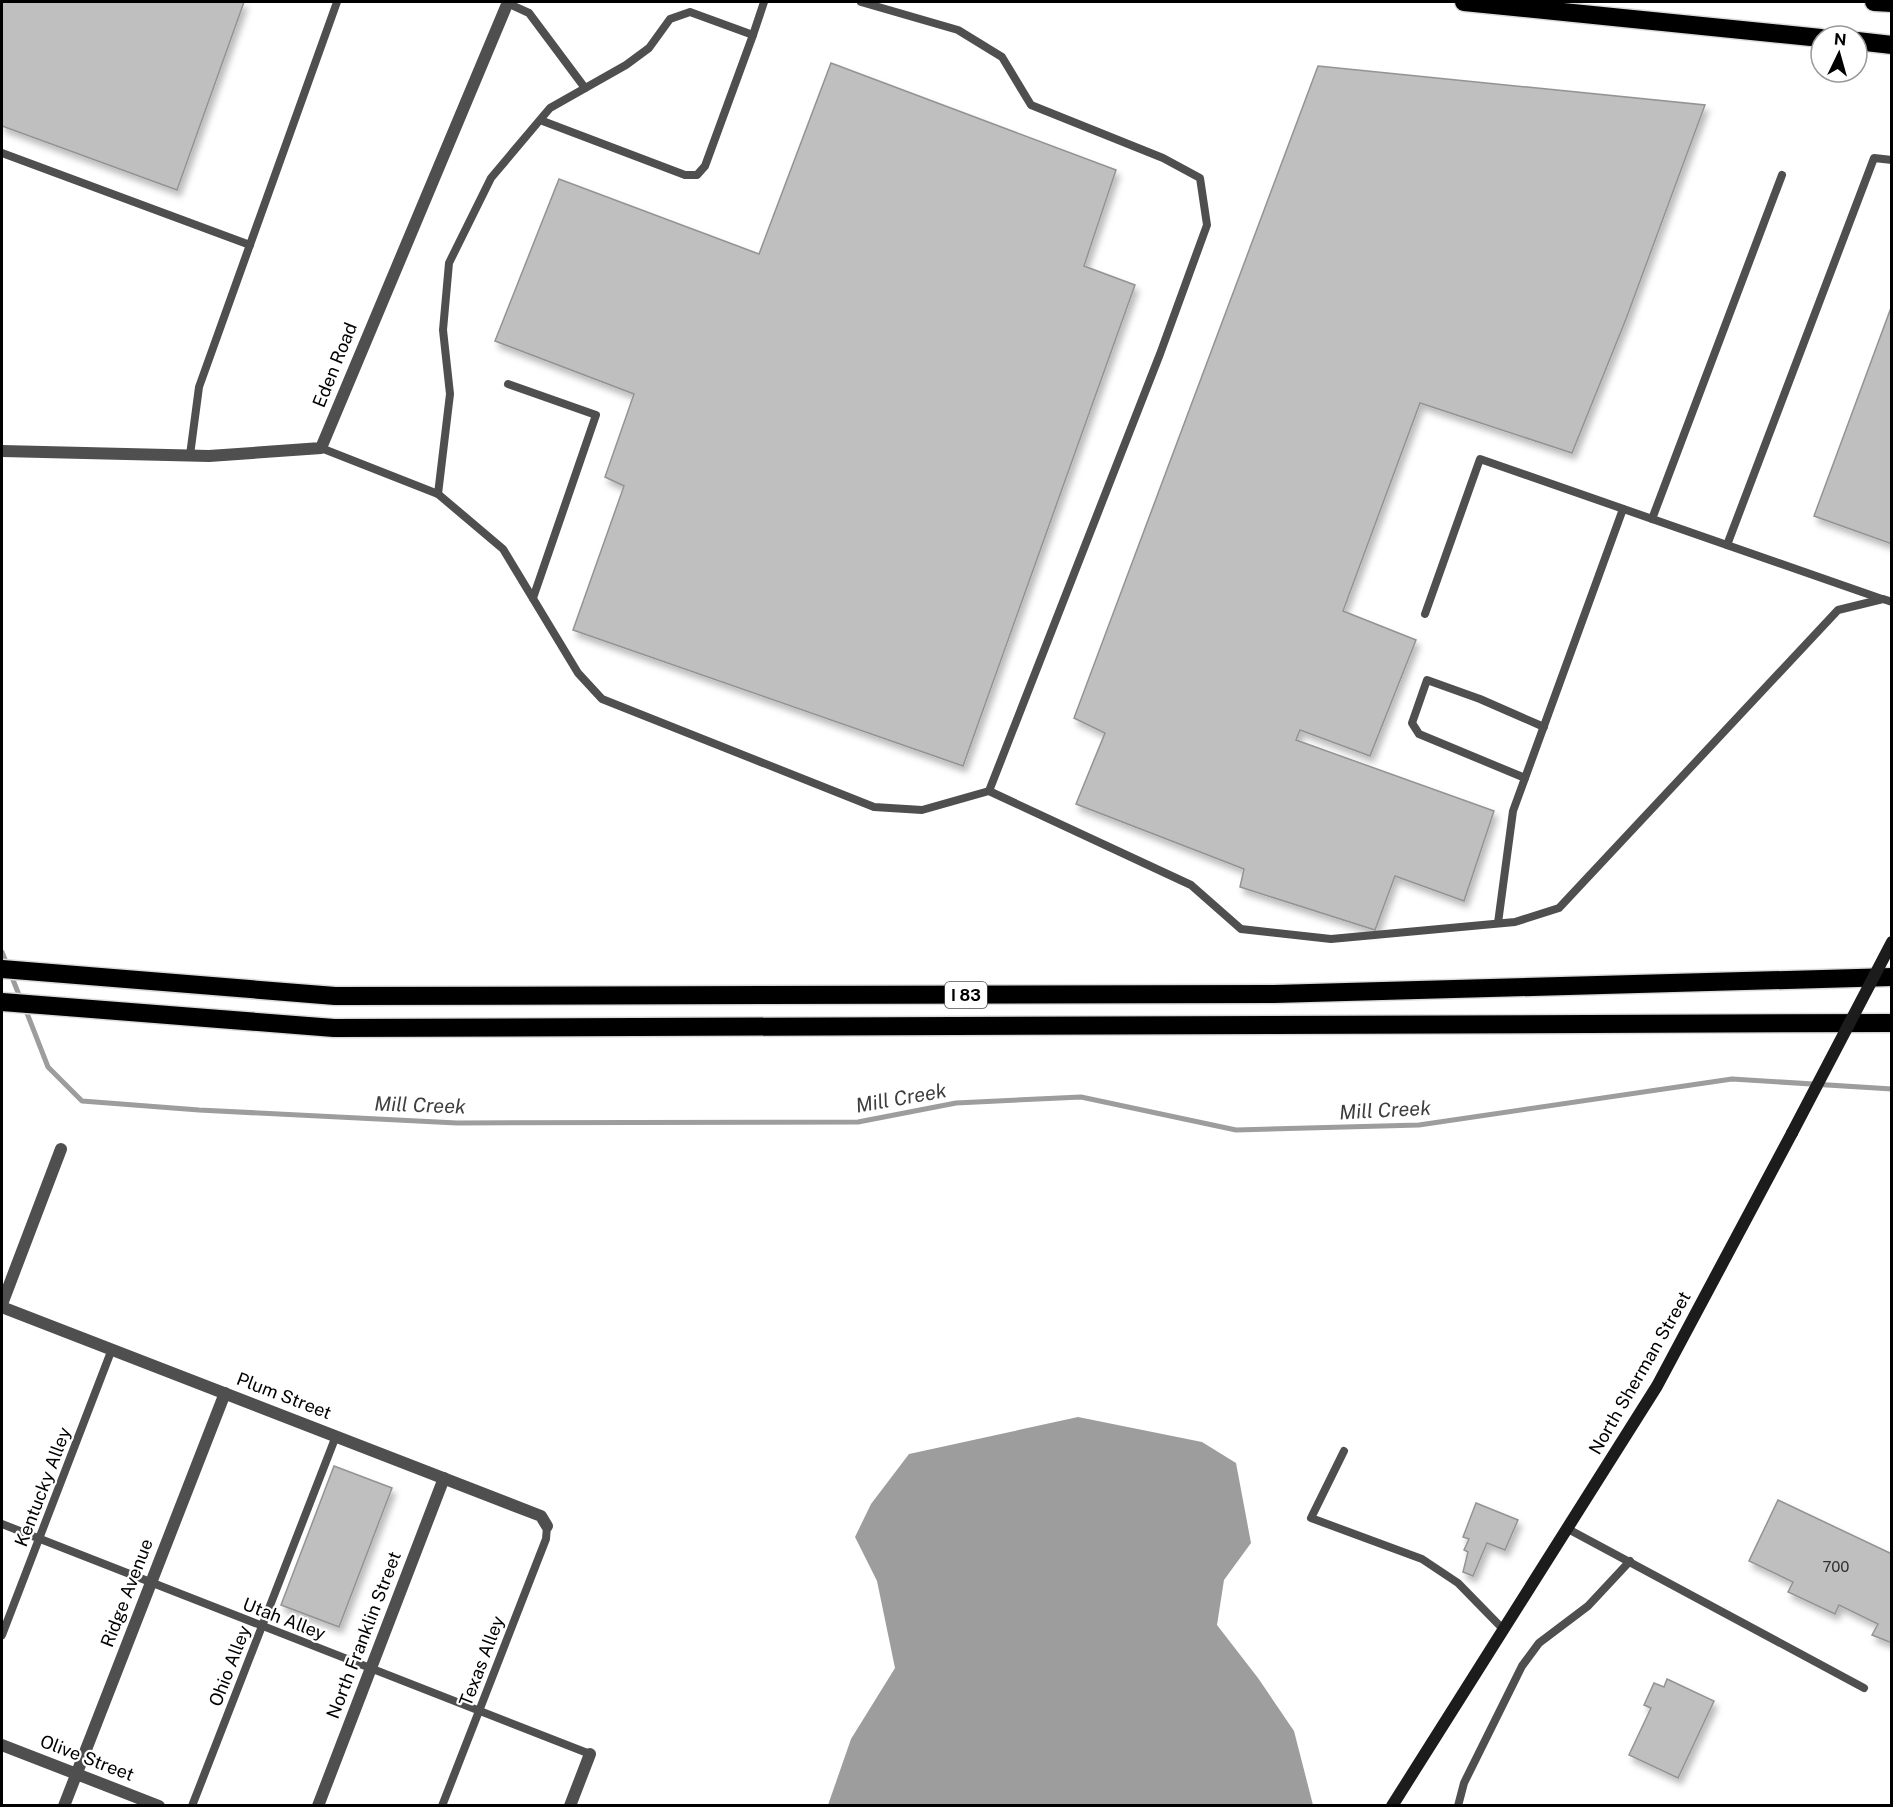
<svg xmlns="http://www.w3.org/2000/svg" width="1893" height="1807" font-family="'Public Sans',sans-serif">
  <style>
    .water { fill: #9d9d9d }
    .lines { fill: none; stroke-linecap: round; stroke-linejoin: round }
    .stream { stroke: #9d9d9d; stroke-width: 5 }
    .building { fill: #bfbfbf; stroke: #939393; stroke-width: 1.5; filter: url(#shadow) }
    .highway-casing { stroke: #dbdbdb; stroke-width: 21 }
    .lane { stroke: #4f4f4f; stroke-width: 8 }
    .street { stroke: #4f4f4f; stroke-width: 12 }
    .secondary { stroke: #1c1c1c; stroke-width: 12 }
    .highway { stroke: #000; stroke-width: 18 }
    .secondary-bridge { stroke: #1c1c1c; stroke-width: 12 }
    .labels { text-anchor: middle; stroke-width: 4.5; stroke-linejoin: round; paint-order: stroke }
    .number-label { font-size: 15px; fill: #303030 }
    .shield { fill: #fff; stroke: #4c4c4c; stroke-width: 1.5 }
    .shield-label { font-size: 16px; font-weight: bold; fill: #000 }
    .street-label { font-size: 18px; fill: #000; stroke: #fff }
    .water-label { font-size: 20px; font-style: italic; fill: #3e3e3e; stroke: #fff }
  </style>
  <defs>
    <filter id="shadow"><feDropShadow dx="3.5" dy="6" stdDeviation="3" flood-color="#0004"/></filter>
  </defs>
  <rect width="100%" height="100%" fill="#fff"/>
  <path class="water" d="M 1078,1417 L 1202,1442 L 1236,1463 L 1251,1543 L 1224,1580 L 1217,1625 L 1258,1678 L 1294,1731 L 1313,1805 L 828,1805 L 851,1739 L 895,1668 L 877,1581 L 855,1537 L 871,1504 L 909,1454 Z"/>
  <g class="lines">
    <g class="stream">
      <path d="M 2,952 L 21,1000"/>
      <path d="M 25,1008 L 48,1067 L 82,1101 L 199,1110 L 457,1123 L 858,1122 L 956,1103 L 1081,1097 L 1236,1130 L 1419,1125 L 1732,1079 L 1892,1089"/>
    </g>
  </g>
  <g class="building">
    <path d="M 2,2 L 244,2 L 177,190 L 2,126 Z"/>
    <path d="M 831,63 L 1116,170 L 1084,266 L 1135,285 L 963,766 L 573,630 L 624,486 L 605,477 L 634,394 L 495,341 L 559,179 L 759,254 Z"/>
    <path d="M 1318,66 L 1705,105 L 1626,319 L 1572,453 L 1420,403 L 1343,611 L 1416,640 L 1370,756 L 1300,730 L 1296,740 L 1494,811 L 1464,901 L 1395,876 L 1375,930 L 1240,887 L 1244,869 L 1076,804 L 1105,733 L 1074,718 Z"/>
    <path d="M 1892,305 L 1892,544 L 1814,516 Z"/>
    <path d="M 334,1466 L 392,1488 L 339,1627 L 281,1605 Z"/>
    <path d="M 1778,1500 L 1892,1554 L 1892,1643 L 1872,1635 L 1878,1624 L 1839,1605 L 1835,1614 L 1788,1592 L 1793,1582 L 1749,1561 Z"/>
    <path d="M 1476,1503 L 1518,1520 L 1505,1550 L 1487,1543 L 1473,1576 L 1463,1572 L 1468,1552 L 1464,1550 L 1469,1539 L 1463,1537 Z"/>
    <path d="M 1667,1679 L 1714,1701 L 1678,1778 L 1629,1755 L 1651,1708 L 1644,1705 L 1654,1683 L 1664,1687 Z"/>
  </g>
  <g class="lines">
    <defs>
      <g id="highway">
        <path d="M 1464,2 L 1821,38"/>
        <path d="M 1874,2 L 1892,3"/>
        <path d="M 1857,41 L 1892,45"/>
        <path d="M 2,969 L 335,996 L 1274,994 L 1892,977"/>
        <path d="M 2,1002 L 334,1028 L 1892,1023"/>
      </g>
    </defs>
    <use href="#highway" class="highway-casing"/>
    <g class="lane">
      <path d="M 861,2 L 958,30 L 1002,57 L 1031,105 L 1163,158 L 1200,178 L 1207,225 L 1160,354 L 989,791"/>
      <path d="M 507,3 L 529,13 L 585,88"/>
      <path d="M 753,35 L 764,2"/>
      <path d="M 2,153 L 250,245"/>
      <path d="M 508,384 L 596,415 L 533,598"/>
      <path d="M 321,448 L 438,494 L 503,549 L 578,673 L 602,699 L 874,807 L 922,810 L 989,791 L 1191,885 L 1241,929 L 1331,939 L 1515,922 L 1559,908 L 1838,610 L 1883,599 L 1892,602"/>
      <path d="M 190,455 L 199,387 L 337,2"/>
      <path d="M 438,494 L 450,394 L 443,330 L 449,263 L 491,178 L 550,108 L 626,65 L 649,48 L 670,19 L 690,12 L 753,35 L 705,166 L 697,175 L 685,175 L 540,120"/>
      <path d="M 1652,519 L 1782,175"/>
      <path d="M 1727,545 L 1874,158 L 1892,160"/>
      <path d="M 1425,614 L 1480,459 L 1882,599"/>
      <path d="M 1525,778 L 1419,734 L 1412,723 L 1427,680 L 1480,699 L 1544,727"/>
      <path d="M 1498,923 L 1513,811 L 1623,509"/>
      <path d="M 1344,1451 L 1311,1518 L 1422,1559 L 1458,1583 L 1502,1628"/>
      <path d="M 2,1524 L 590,1754"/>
      <path d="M 1568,1529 L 1864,1688"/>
      <path d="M 2,1635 L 112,1349"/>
      <path d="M 192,1806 L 336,1436"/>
      <path d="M 442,1806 L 546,1539 L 547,1526"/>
      <path d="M 1458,1806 L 1464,1783 L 1522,1666 L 1539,1643 L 1588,1606 L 1630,1561"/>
    </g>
    <g class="street">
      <path d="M 2,451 L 209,456 L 321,448 L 508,2"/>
      <path d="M 2,1304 L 61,1149"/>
      <path d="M 2,1307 L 541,1516 L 547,1526"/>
      <path d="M 2,1745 L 159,1806"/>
      <path d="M 64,1806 L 225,1393"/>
      <path d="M 318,1806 L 444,1478"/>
      <path d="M 570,1806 L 590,1754"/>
    </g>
    <path class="secondary" d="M 1392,1806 L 1657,1386 L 1792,1133"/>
    <use href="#highway" class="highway"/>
    <path class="secondary-bridge" d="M 1792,1133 L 1892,942"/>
  </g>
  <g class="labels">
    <g class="number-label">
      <text x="1836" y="1572">700</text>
    </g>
    <rect class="shield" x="945" y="982" width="42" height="26" rx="4.5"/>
    <g class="shield-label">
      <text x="966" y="1001">I 83</text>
    </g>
    <g class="street-label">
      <text transform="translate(335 365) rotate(-68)" y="6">Eden Road</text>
      <text transform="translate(1640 1373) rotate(-60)" y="6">North Sherman Street</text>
      <text transform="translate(284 1396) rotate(21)" y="6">Plum Street</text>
      <text transform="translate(43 1487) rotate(-69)" y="6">Kentucky Alley</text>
      <text transform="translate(127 1593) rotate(-69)" y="6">Ridge Avenue</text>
      <text transform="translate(284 1619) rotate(21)" y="6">Utah Alley</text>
      <text transform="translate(364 1635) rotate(-69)" y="6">North Franklin Street</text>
      <text transform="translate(482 1661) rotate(-69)" y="6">Texas Alley</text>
      <text transform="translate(230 1666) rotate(-69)" y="6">Ohio Alley</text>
      <text transform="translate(87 1758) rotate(21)" y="6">Olive Street</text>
    </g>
    <g class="water-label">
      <text transform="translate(901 1098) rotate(-10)" y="7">Mill Creek</text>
      <text transform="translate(420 1105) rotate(2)" y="7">Mill Creek</text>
      <text transform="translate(1385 1110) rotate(-3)" y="7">Mill Creek</text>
    </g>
  </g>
  <rect width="1893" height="1807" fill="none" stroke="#000000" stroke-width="6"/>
  <g transform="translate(1839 54) rotate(5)"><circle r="28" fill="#ffffff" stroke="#999999" stroke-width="1.5"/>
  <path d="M0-4.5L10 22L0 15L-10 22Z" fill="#000000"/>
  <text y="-9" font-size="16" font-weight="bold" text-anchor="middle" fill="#000000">N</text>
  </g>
</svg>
